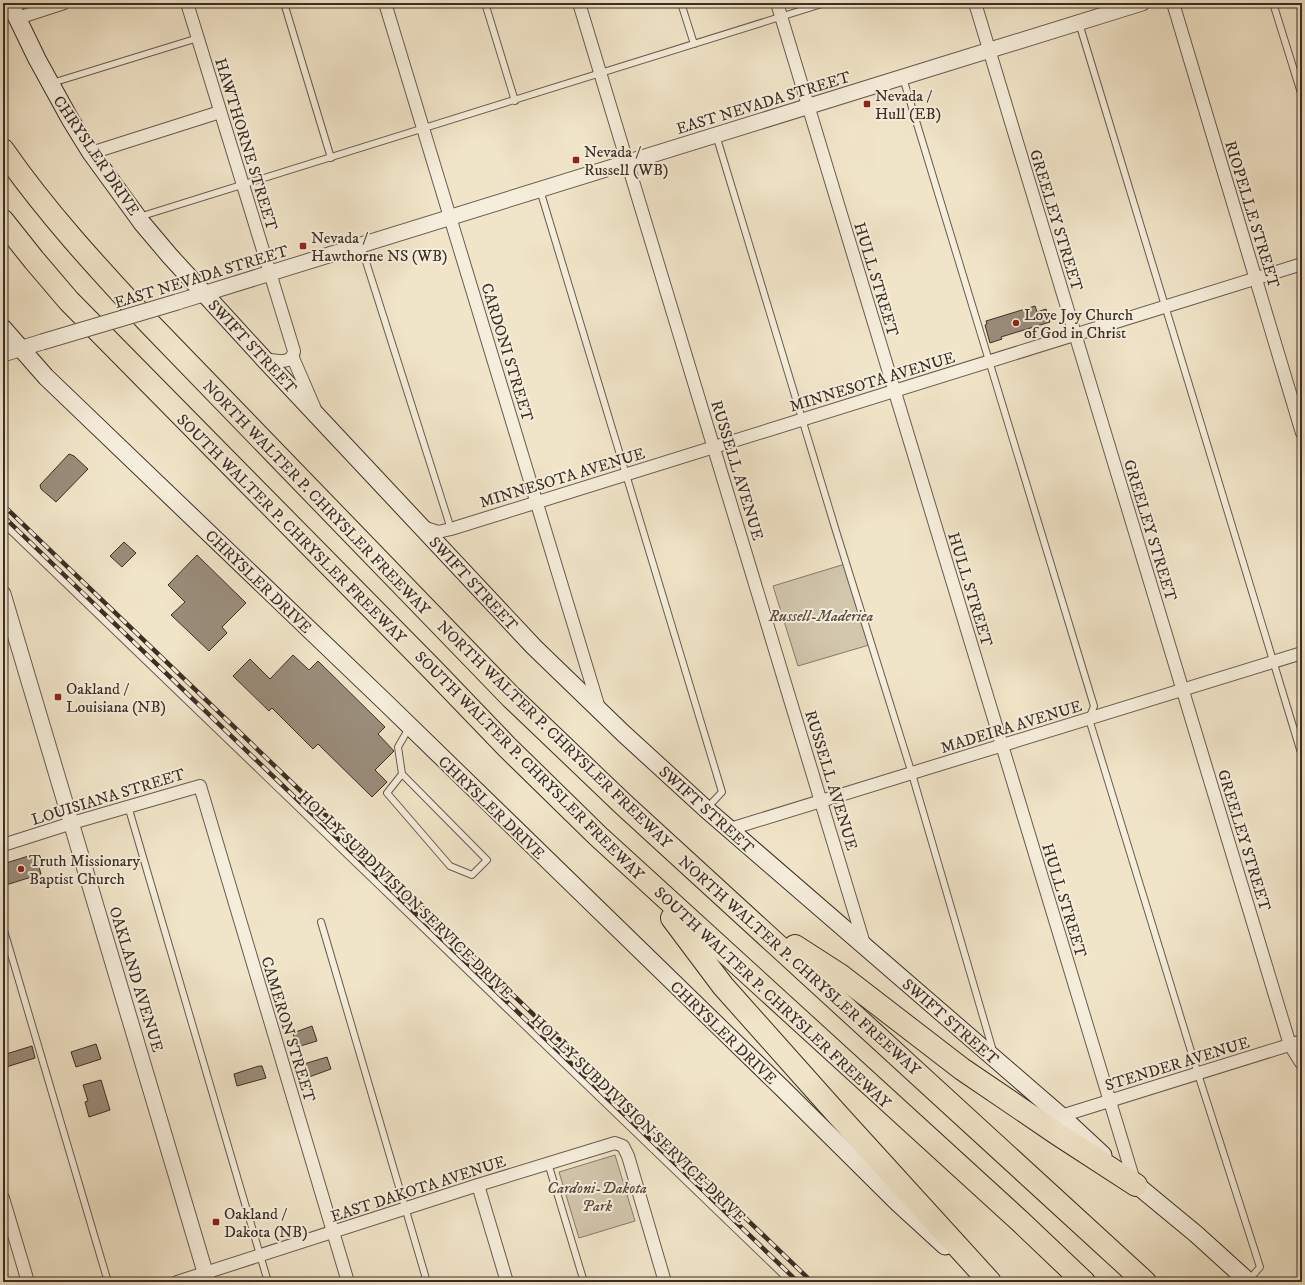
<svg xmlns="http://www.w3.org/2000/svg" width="1305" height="1285" font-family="'IM FELL DW Pica',serif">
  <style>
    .green { fill: #d2c6ad; stroke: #867a6a }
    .building { fill: #9a8d7b; stroke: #3b2e26 }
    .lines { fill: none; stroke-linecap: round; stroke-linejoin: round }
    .service-casing { stroke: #685c4f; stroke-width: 8 }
    .minor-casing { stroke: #685c4f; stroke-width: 14 }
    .tertiary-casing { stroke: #685c4f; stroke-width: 17 }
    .secondary-casing { stroke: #3b2e26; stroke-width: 19 }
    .motorway-casing { stroke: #3b2e26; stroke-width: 24 }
    .service { stroke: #f6eedc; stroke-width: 6 }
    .minor { stroke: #f6eedc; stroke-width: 12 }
    .tertiary { stroke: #f6eedc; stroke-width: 15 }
    .secondary { stroke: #f6eedc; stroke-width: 17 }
    .motorway { stroke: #f1e5c9; stroke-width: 22 }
    .rail-casing { stroke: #3b2e26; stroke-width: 4.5 }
    .rail { stroke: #f6eedc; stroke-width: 3; stroke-dasharray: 9; stroke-linecap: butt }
    .tertiary-bridge-casing { stroke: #685c4f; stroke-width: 17; stroke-linecap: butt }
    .tertiary-bridge { stroke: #f6eedc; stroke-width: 15 }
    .poi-dot { fill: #8f2418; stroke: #f6eedc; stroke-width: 1.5 }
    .labels { text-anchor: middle; stroke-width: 4; stroke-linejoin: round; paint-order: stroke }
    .poi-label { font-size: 16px; fill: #3b2e26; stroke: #f6eedc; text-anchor: start }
    .street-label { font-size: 16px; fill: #3b2e26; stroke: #f6eedc }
    .park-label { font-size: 16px; font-style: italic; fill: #594c41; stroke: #f6eedc }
  </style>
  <rect width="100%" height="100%" fill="#f1e5c9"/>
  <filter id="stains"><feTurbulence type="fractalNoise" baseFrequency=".005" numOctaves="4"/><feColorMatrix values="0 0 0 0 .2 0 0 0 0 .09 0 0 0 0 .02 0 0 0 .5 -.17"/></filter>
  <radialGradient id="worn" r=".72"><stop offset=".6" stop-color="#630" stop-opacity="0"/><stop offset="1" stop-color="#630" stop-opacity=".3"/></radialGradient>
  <g class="green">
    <path d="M 845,564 L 869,645 L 798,666 L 773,586 Z"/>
    <path d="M 615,1155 L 635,1221 L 579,1238 L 559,1172 Z"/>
  </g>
  <g class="building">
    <path d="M 1035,306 L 1037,312 L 1046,309 L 1050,322 L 1001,337 L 1002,339 L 990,343 L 985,325 L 987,324 L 986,321 Z"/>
    <path d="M 69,454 L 74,456 L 88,469 L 56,502 L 41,489 L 40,485 Z"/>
    <path d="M 124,542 L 136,553 L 122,567 L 110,556 Z"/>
    <path d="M 197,555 L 246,603 L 222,627 L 227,633 L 209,651 L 171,615 L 185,602 L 168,585 Z"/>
    <path d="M 293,655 L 309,670 L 318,661 L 385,727 L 378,734 L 394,751 L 375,770 L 387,782 L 372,797 L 318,744 L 313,749 L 272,708 L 269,711 L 233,676 L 250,659 L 270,679 Z"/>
    <path d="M 35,854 L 41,874 L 6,885 L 3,875 L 3,864 Z"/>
    <path d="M 312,1026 L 317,1041 L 297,1047 L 293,1033 Z"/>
    <path d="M 96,1044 L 101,1059 L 76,1067 L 71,1052 Z"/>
    <path d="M 32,1046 L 35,1058 L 3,1068 L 3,1055 Z"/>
    <path d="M 327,1057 L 331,1069 L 309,1077 L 304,1064 Z"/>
    <path d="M 259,1066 L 262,1066 L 266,1078 L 237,1086 L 234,1074 Z"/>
    <path d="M 101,1080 L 110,1110 L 89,1117 L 85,1102 L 88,1101 L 83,1085 Z"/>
  </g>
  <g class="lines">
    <defs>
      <g id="service">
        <path d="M 284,3 L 331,158"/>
        <path d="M 485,3 L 515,101"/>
        <path d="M 681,3 L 694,44"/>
        <path d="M 1273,3 L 1302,96"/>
        <path d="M 1079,23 L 1302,756"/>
        <path d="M 903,78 L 1094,706 L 1089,719 L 1198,1074 L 1260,1267 L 1249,1280"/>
        <path d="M 52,83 L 198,38"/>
        <path d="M 716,135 L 836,531 L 912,774 L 993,1051"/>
        <path d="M 540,190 L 722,792 L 707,808"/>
        <path d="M 139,217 L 825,3"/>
        <path d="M 361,246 L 451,529"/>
        <path d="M 3,523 L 791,1282"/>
        <path d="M 402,774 L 387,793 L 450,866 L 472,875 L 487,860 L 402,774 L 398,747 L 409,728"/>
        <path d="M 128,806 L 268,1282"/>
        <path d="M 321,922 L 427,1282"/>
        <path d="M 3,927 L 108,1282"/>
        <path d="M 548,1163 L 584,1282"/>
      </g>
      <g id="minor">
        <path d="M 187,3 L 294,351 C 292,366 275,360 264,359"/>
        <path d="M 385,3 L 599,708"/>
        <path d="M 579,3 L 865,947"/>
        <path d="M 777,3 L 1135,1184"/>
        <path d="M 975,3 L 1290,1045 L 1302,1064"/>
        <path d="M 1173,3 L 1302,433"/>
        <path d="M 18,18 L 64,3"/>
        <path d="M 91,153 L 220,112"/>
        <path d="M 293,355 L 293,358 L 315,409"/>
        <path d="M 423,527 L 438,532 L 451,529 L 1302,264"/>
        <path d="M 730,829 L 1302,653"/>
        <path d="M 3,845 L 72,823 L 200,786 L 348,1282"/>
        <path d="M 1061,1116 L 1302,1041"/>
        <path d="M 478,1185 L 507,1282"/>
        <path d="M 3,1198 L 28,1282"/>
        <path d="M 177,1282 L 478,1185 L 615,1143 L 623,1146 L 628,1156 L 665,1282"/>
      </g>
      <g id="tertiary">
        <path d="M 177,302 L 1142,3"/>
        <path d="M 3,354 L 42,342"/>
        <path d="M 3,594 L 208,1282"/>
      </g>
      <g id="secondary">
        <path d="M 10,3 L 37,59 L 70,119 L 91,153 L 142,223 L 169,255 L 264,359 L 534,647 L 624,734 L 706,809 L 1061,1116 L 1103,1155"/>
        <path d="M 3,328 L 46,377 L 385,702 L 782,1088 L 898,1203 L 945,1246"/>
        <path d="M 1127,1177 L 1196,1234 L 1249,1282"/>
      </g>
      <g id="motorway">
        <path d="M 3,150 C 46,212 97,267 148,322 L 511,697 L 623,804 L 1145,1282"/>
        <path d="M 3,221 L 34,260 L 69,301 L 433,670 L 507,747 L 598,836 L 1022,1223 L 1084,1282"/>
        <path d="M 672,918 L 723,986 L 838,1115 L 990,1282"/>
        <path d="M 795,946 L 840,975 L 962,1069 L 1059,1135 L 1136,1185"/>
      </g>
    </defs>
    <use href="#service" class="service-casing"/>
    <use href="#minor" class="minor-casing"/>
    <use href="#tertiary" class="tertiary-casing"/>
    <use href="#secondary" class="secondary-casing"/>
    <use href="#motorway" class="motorway-casing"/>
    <use href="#service" class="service"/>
    <use href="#minor" class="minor"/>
    <use href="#tertiary" class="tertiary"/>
    <use href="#secondary" class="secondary"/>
    <use href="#motorway" class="motorway"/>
    <defs>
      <g id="rail">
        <path d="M 3,505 L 812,1282"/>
        <path d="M 3,516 L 798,1282"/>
      </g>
    </defs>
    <use href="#rail" class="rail-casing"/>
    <use href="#rail" class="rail"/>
    <defs>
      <path id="tertiary-bridge" d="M 42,342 L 177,302"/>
    </defs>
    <use href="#tertiary-bridge" class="tertiary-bridge-casing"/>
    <use href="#tertiary-bridge" class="tertiary-bridge"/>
  </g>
  <g class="poi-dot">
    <rect x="863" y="100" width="8" height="8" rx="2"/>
    <rect x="572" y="156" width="8" height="8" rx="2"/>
    <rect x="299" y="242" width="8" height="8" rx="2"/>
    <circle cx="1016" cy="323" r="4"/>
    <rect x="54" y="693" width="8" height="8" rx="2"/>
    <circle cx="21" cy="869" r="4"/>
    <rect x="212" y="1218" width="8" height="8" rx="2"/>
  </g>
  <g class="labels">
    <g class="poi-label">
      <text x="875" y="101">Nevada /<tspan x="875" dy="18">Hull (EB)</tspan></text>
      <text x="584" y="157">Nevada /<tspan x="584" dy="18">Russell (WB)</tspan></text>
      <text x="311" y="243">Nevada /<tspan x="311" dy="18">Hawthorne NS (WB)</tspan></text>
      <text x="1024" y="320">Love Joy Church<tspan x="1024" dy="18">of God in Christ</tspan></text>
      <text x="66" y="694">Oakland /<tspan x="66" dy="18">Louisiana (NB)</tspan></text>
      <text x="29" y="866">Truth Missionary<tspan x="29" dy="18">Baptist Church</tspan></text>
      <text x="224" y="1219">Oakland /<tspan x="224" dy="18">Dakota (NB)</tspan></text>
    </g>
    <g class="street-label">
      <text transform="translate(763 102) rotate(-17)" y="6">EAST NEVADA STREET</text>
      <text transform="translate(247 144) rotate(73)" y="6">HAWTHORNE STREET</text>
      <text transform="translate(97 155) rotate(56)" y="6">CHRYSLER DRIVE</text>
      <text transform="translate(1253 214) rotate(73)" y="6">RIOPELLE STREET</text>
      <text transform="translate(1057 220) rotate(73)" y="6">GREELEY STREET</text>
      <text transform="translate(201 276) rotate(-17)" y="6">EAST NEVADA STREET</text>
      <text transform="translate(877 279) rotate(73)" y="6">HULL STREET</text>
      <text transform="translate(253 346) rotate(47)" y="6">SWIFT STREET</text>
      <text transform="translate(508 352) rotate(73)" y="6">CARDONI STREET</text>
      <text transform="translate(872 381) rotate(-17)" y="6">MINNESOTA AVENUE</text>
      <text transform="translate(738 470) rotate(73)" y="6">RUSSELL AVENUE</text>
      <text transform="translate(562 477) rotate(-17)" y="6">MINNESOTA AVENUE</text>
      <text transform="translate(317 497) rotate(46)" y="6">NORTH WALTER P. CHRYSLER FREEWAY</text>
      <text transform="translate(292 528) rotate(45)" y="6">SOUTH WALTER P. CHRYSLER FREEWAY</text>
      <text transform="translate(1151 530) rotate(73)" y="6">GREELEY STREET</text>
      <text transform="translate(259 581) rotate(44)" y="6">CHRYSLER DRIVE</text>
      <text transform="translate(474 583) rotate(47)" y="6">SWIFT STREET</text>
      <text transform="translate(971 589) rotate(73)" y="6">HULL STREET</text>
      <text transform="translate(1011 726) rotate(-17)" y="6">MADEIRA AVENUE</text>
      <text transform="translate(555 734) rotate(44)" y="6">NORTH WALTER P. CHRYSLER FREEWAY</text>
      <text transform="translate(530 765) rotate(45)" y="6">SOUTH WALTER P. CHRYSLER FREEWAY</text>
      <text transform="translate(832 780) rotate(73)" y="6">RUSSELL AVENUE</text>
      <text transform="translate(108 796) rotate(-17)" y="6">LOUISIANA STREET</text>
      <text transform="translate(492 807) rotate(44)" y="6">CHRYSLER DRIVE</text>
      <text transform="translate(707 809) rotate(42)" y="6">SWIFT STREET</text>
      <text transform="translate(1245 840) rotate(73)" y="6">GREELEY STREET</text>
      <text transform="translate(406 894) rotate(44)" y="6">HOLLY SUBDIVISION SERVICE DRIVE</text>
      <text transform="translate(1065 900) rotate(73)" y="6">HULL STREET</text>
      <text transform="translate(800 965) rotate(42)" y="6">NORTH WALTER P. CHRYSLER FREEWAY</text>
      <text transform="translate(137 979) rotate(73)" y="6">OAKLAND AVENUE</text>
      <text transform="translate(773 997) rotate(43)" y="6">SOUTH WALTER P. CHRYSLER FREEWAY</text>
      <text transform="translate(951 1021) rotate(41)" y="6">SWIFT STREET</text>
      <text transform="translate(289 1029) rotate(73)" y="6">CAMERON STREET</text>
      <text transform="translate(724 1032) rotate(44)" y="6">CHRYSLER DRIVE</text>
      <text transform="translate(1177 1063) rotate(-17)" y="6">STENDER AVENUE</text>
      <text transform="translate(639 1118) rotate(44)" y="6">HOLLY SUBDIVISION SERVICE DRIVE</text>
      <text transform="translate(418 1188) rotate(-18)" y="6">EAST DAKOTA AVENUE</text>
    </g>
    <g class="park-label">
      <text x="821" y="621">Russell-Maderiea</text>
      <text x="597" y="1193">Cardoni-Dakota<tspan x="597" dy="18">Park</tspan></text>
    </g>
  </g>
  <rect width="1305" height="1285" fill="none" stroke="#f1e5c9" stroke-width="16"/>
  <rect x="4" y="4" width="1297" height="1277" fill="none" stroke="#3b2e26" stroke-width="2"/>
  <rect x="8" y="8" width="1289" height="1269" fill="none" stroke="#3b2e26"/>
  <rect width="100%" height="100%" filter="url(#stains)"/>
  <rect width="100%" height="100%" fill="url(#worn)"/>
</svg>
